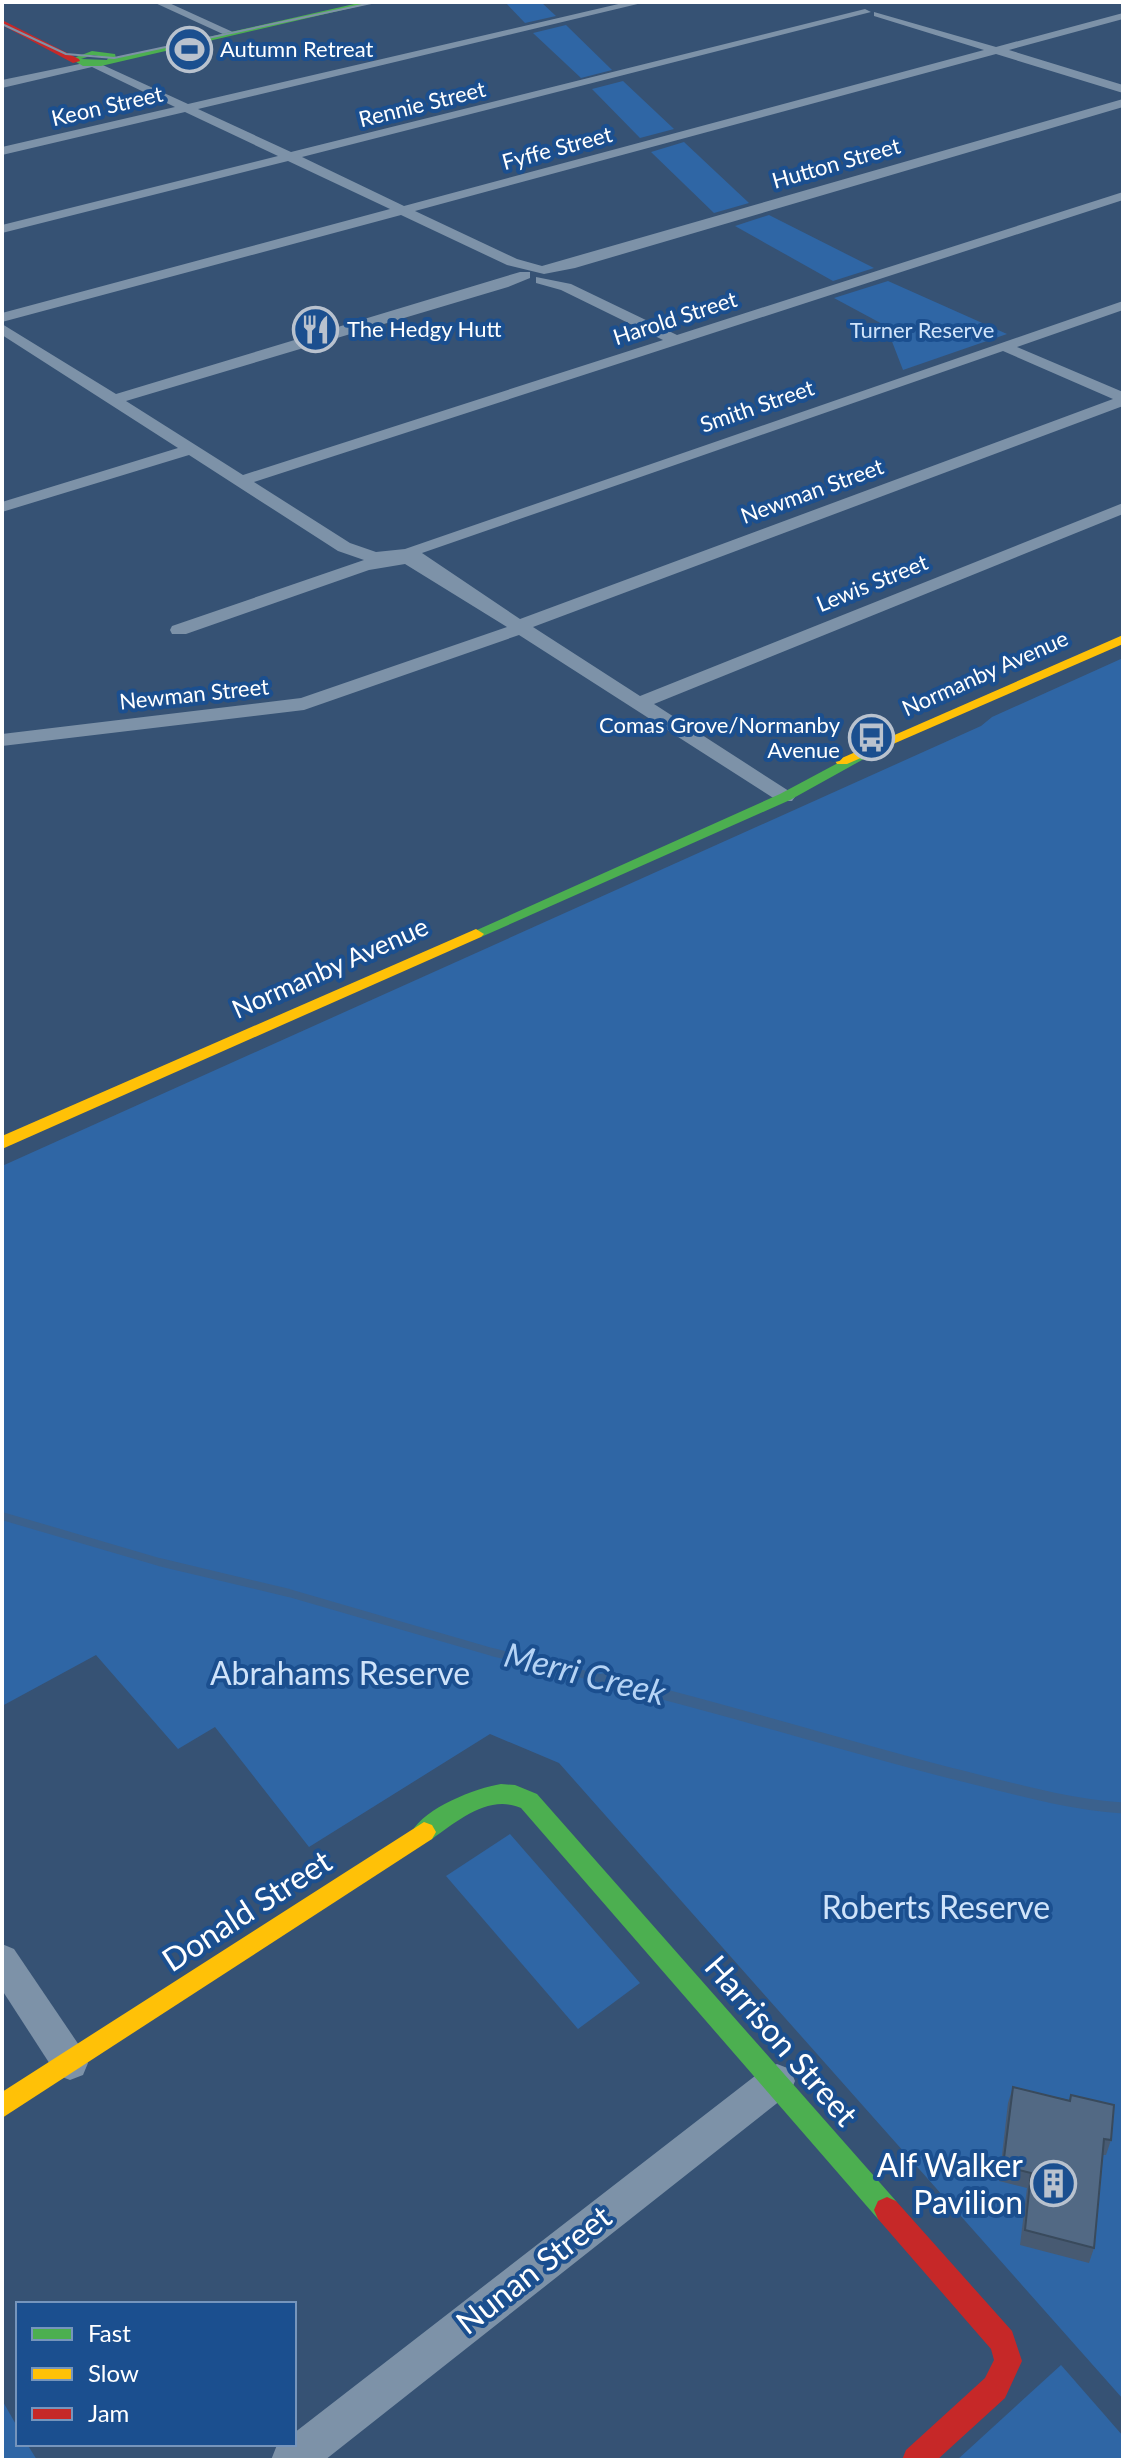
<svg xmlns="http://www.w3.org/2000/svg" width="1125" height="2462" font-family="Lato,sans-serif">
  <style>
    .green { fill: #2f66a5 }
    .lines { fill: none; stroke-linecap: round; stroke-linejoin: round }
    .stream-far1 { stroke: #3b618d; stroke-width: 8 }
    .stream { stroke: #3b618d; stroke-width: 11 }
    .street { fill: #7d92a8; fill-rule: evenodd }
    .fast { fill: #4caf50; fill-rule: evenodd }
    .slow { fill: #ffc107; fill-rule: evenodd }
    .jam { fill: #c62828; fill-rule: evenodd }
    .tram { stroke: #7e92a7; stroke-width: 2 }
    .wall { fill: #475a72 }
    .building { fill: #526984; stroke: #394a5c; stroke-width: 2 }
    .labels { text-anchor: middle; stroke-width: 8; stroke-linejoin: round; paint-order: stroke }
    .far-poi-label { font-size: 22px; fill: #fff; stroke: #1b4f8f; text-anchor: start }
    .far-street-label { font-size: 22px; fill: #fff; stroke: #1b4f8f }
    .far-park-label { font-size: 22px; fill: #cfe3fa; stroke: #1b4f8f }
    .street-label { font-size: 26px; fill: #fff; stroke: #1b4f8f }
    .near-park-label { font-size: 32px; fill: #cfe3fa; stroke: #1b4f8f }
    .near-street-label { font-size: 32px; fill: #fff; stroke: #1b4f8f }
    .near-poi-label { font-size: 32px; fill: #fff; stroke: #1b4f8f; text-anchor: end }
    .near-water-label { font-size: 34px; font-style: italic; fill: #b5d3f5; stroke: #1b4f8f }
  </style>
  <rect width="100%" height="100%" fill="#365274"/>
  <g class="green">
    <path d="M 505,2 L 541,2 L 556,16 L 525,23 Z"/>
    <path d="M 566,25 L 612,70 L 581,78 L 533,33 Z"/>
    <path d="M 623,81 L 674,129 L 640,138 L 592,89 Z"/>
    <path d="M 684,142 L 749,203 L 714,213 L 651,152 Z"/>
    <path d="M 769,215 L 874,268 L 833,281 L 735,226 Z"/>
    <path d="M 888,281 L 1007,334 L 903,370 L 886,326 L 834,298 Z"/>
    <path d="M 1123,658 L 1123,2399 L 559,1763 L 490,1734 L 309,1847 L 215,1727 L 178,1749 L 96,1655 L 2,1706 L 2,1166 L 981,726 L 992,717 Z"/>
    <path d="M 510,1834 L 640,1983 L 578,2029 L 446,1876 Z"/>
    <path d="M 1061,2365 L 1123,2436 L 1123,2460 L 957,2460 Z"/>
    <path d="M 2,2400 L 18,2428 L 18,2444 L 27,2444 L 37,2460 L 2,2460 Z"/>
  </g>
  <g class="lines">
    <path class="stream-far1" d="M 2,1516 L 159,1562 L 289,1593 L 492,1652 L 611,1681"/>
    <path class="stream" d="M 603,1679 C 720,1707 834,1743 950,1773 C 1008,1787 1064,1804 1123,1808"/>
    <g class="street">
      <path d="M 153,2 L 167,2 L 235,33 L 225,35 Z"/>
      <path d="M 627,2 L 646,2 L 198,109 L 291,152 L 865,9 L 871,12 L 302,157 L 404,206 L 984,50 L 874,16 L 874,12 L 996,47 L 1123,13 L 1123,19 L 1009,50 L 1123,85 L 1123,93 L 996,54 L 415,211 L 517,259 L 542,266 L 1123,99 L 1123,107 L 575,268 L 544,274 L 507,265 L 401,215 L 2,322 L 2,313 L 390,209 L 288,161 L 2,233 L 2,225 L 278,156 L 185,112 L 2,155 L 2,147 L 175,107 L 92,67 L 2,88 L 2,80 L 94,61 L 188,104 Z"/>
      <path d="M 1123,192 L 1123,200 L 254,482 L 350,543 L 376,552 L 405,549 L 1123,301 L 1123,310 L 1017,347 L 1123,392 L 1123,406 L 533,627 L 640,696 L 1123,503 L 1123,514 L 654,704 L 792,793 L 795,797 L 792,801 L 778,801 L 519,635 L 304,710 L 2,746 L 2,734 L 301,698 L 507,627 L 405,564 L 369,570 L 186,634 L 172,634 L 170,630 L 172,626 L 364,560 L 338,551 L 189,455 L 2,512 L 2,502 L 178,448 L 2,335 L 2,324 L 116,394 L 520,272 L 530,272 L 530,278 L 508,287 L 126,401 L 243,475 L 663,340 L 561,290 L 536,283 L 536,277 L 571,284 L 677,335 ZM 1003,351 L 1113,399 L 520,619 L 422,553 Z"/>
      <path d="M 2,1944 L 14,1949 L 83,2051 L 88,2063 L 83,2075 L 70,2080 L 57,2075 L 2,1990 Z"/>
      <path d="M 777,2064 L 790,2069 L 795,2081 L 790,2093 L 325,2460 L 271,2460 L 277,2445 L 294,2444 L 294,2433 L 764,2069 Z"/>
    </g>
    <g class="fast">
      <path d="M 363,2 L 377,2 L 101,66 L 83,66 L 71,59 L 92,51 L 115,54 L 116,58 ZM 93,55 L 108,58 L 107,60 L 81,59 Z"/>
      <path d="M 866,748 L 873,752 L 871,755 L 790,800 L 481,937 L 471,937 L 468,934 L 780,794 Z"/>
      <path d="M 501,1784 L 515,1785 L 537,1794 L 896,2201 L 900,2210 L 896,2219 L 887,2223 L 878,2219 L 521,1808 C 488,1794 458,1821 432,1839 L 424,1842 L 416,1839 L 412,1832 C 424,1808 476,1788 501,1784 Z"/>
    </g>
    <g class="slow">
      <path d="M 1123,635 L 1123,644 L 847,764 L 837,764 L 835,761 Z"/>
      <path d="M 476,929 L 484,934 L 481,937 L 2,1149 L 2,1136 Z"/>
      <path d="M 424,1822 L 432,1825 L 436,1832 L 432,1839 L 2,2118 L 2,2092 Z"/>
    </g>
    <g class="jam">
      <path d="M 2,20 L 79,59 L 80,61 L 73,63 L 2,25 Z"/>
      <path d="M 887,2197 L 896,2201 L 1012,2331 L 1022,2361 L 1005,2398 L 937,2460 L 902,2460 L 906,2450 L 985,2378 L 994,2360 L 991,2349 L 878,2219 L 874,2210 L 878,2201 Z"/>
    </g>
    <path class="tram" d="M 2,24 L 66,54 L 114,58 L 376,2"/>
  </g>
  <path class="wall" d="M 1013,2087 L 1069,2100 L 1071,2095 L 1111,2140 L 1106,2155 L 1103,2155 L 1094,2248 L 1089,2263 L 1020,2245 L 1027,2188 L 999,2181 L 1008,2103 Z"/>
  <path class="building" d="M 1013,2087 L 1070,2101 L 1071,2095 L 1114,2105 L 1111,2140 L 1104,2139 L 1094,2248 L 1025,2230 L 1031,2173 L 1003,2166 Z"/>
  <defs>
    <symbol id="stadium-ring" viewBox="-11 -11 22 22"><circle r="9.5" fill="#1b4f8f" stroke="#b9c2ce" stroke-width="1.5"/><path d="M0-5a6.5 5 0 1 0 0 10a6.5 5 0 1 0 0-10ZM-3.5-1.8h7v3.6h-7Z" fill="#b9c2ce"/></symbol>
    <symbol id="restaurant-ring" viewBox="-11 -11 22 22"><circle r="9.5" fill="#1b4f8f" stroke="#b9c2ce" stroke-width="1.5"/><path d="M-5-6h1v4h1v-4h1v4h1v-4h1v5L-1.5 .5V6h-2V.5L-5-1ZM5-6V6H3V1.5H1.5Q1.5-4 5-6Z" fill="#b9c2ce"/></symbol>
    <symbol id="bus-ring" viewBox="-11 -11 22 22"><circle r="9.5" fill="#1b4f8f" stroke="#b9c2ce" stroke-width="1.5"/><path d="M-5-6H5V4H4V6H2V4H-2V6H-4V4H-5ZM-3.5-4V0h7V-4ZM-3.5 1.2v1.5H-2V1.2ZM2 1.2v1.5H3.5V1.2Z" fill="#b9c2ce"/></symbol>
    <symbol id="building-ring" viewBox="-11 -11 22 22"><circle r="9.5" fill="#1b4f8f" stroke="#b9c2ce" stroke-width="1.5"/><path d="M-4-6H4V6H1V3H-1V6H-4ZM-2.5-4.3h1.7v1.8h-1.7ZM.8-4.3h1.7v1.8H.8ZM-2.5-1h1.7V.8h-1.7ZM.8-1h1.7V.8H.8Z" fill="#b9c2ce"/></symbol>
  </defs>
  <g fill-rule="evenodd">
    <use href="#stadium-ring" x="164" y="24" width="51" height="51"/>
    <use href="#restaurant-ring" x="290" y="304" width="51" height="51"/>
    <use href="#bus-ring" x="846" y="712" width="51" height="51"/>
    <use href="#building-ring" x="1028" y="2158" width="51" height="51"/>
  </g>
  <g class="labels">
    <g class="far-poi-label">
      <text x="220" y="57">Autumn Retreat</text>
      <text x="347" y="337">The Hedgy Hutt</text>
      <text x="840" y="733" text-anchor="end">Comas Grove/Normanby<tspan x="840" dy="25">Avenue</tspan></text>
    </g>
    <g class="far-street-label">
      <text transform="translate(422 104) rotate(-14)" y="8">Rennie Street</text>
      <text transform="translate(107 106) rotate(-13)" y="8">Keon Street</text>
      <text transform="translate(557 148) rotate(-15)" y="8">Fyffe Street</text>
      <text transform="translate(836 163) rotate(-16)" y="8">Hutton Street</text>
      <text transform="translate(675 318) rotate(-18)" y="8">Harold Street</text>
      <text transform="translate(757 406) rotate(-19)" y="8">Smith Street</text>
      <text transform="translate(812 491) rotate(-20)" y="8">Newman Street</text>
      <text transform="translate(872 583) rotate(-22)" y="8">Lewis Street</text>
      <text transform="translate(985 673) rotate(-24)" y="8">Normanby Avenue</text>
      <text transform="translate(194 694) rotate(-6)" y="8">Newman Street</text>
    </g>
    <g class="far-park-label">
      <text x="922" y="338">Turner Reserve</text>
    </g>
    <g class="street-label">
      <text transform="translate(330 968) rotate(-24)" y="9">Normanby Avenue</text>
    </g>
    <g class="near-park-label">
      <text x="340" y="1685">Abrahams Reserve</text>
      <text x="936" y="1919">Roberts Reserve</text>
    </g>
    <g class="near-street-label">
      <text transform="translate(247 1911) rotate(-33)" y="11">Donald Street</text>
      <text transform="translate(781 2041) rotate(49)" y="11">Harrison Street</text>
      <text transform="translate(534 2270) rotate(-38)" y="11">Nunan Street</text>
    </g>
    <g class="near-poi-label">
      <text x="1023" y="2177">Alf Walker<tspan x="1023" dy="37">Pavilion</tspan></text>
    </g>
    <g class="near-water-label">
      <text transform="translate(585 1674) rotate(14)" y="12">Merri Creek</text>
    </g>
  </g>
  <rect width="1125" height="2462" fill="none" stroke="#ffffff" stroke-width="8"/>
  <rect x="16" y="2302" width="280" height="144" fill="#1b4f8f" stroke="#7695bc" stroke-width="2"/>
  <rect x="32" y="2328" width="40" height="12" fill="#4caf50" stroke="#7695bc" stroke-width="2"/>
  <text x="88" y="2342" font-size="24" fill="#ffffff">Fast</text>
  <rect x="32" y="2368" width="40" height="12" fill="#ffc107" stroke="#7695bc" stroke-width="2"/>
  <text x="88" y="2382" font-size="24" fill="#ffffff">Slow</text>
  <rect x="32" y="2408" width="40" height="12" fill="#c62828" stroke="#7695bc" stroke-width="2"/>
  <text x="88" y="2422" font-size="24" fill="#ffffff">Jam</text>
</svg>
